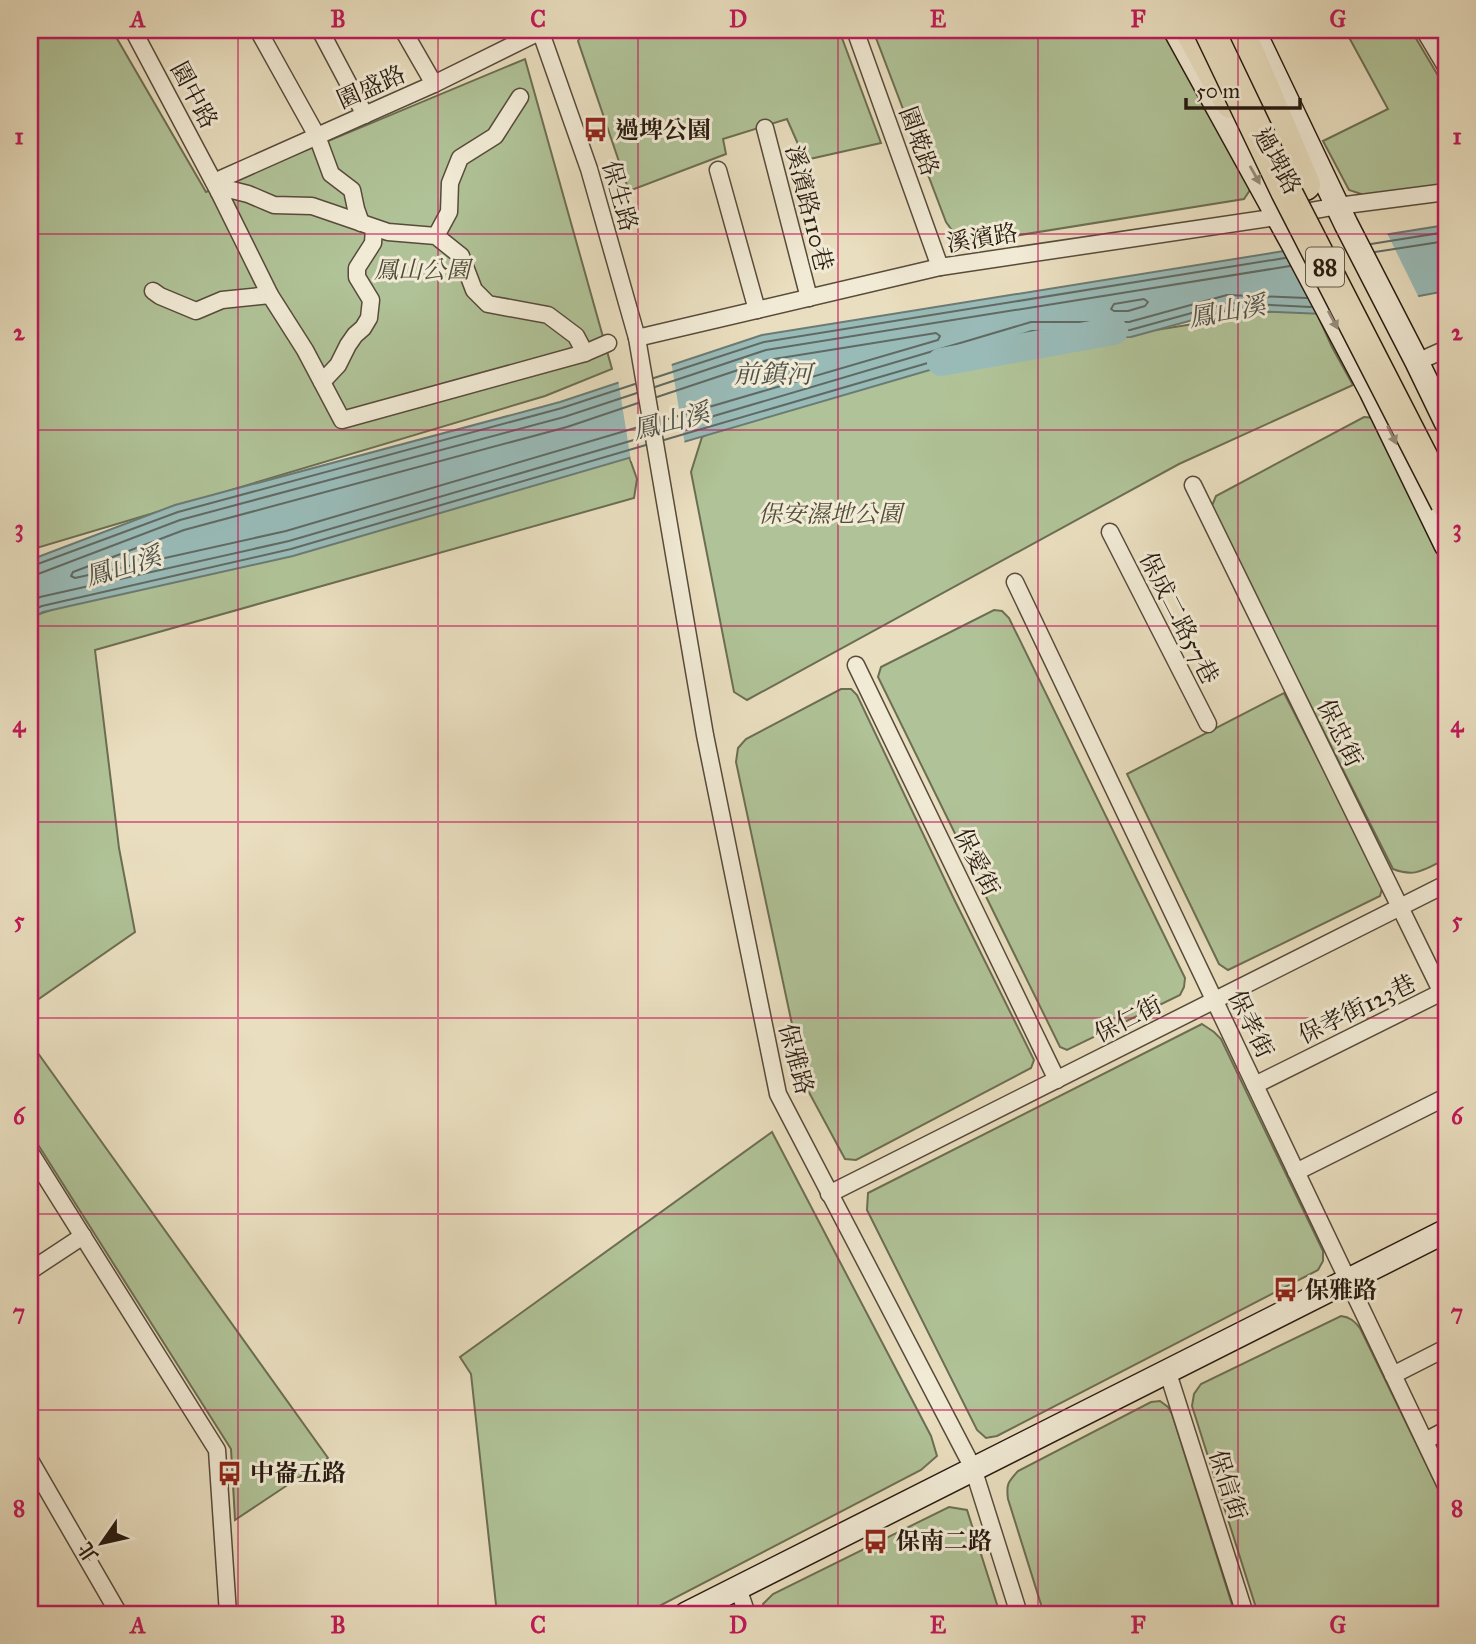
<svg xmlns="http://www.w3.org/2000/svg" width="1476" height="1644" font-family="'IM FELL Great Primer','Noto Serif TC',serif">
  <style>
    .green { fill: #b0c297; stroke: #6c6e53; stroke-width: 2 }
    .water { fill: #99bbb8; stroke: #6b7b74; stroke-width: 2 }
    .pier { fill: #e9debf }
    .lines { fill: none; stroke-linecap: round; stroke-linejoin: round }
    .shore { stroke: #606a64; stroke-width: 2 }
    .river { stroke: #99bbb8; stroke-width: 28 }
    .street-casing { stroke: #584b3b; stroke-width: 19 }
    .secondary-casing { stroke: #271a0f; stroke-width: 26 }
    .highway-casing { stroke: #271a0f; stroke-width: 33 }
    .street { stroke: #f1ead5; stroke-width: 16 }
    .secondary { stroke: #f1ead5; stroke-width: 23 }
    .highway { stroke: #e9debf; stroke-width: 30 }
    .highway-bridge-casing { stroke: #271a0f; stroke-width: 33; stroke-linecap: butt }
    .highway-bridge { stroke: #e9debf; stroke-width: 30 }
    .oneway { fill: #968c7c }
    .grid { fill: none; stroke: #c2185b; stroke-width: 2; stroke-opacity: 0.55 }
    .labels { text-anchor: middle; stroke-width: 6; stroke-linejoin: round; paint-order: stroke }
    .shield { fill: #f1ead5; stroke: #64584a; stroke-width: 2 }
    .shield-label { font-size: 23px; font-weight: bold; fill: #271a0f }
    .street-label { font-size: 24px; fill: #271a0f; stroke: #f1ead5 }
    .poi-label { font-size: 24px; font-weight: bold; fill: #271a0f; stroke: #f1ead5; text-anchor: start }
    .park-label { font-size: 24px; font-style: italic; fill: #504c38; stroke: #f1ead5 }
    .water-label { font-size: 26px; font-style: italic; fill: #4f524a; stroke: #f1ead5 }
    .neatline { fill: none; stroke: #c2185b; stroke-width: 2.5 }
    .grid-label { font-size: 23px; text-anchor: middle; font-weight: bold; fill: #c2185b }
  </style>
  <rect width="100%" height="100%" fill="#e9debf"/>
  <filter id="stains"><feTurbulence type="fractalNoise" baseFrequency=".00286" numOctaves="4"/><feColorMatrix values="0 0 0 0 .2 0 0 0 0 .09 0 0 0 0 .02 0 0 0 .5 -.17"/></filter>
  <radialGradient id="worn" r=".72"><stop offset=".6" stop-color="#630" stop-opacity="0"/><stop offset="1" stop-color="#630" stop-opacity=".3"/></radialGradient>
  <g class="green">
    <path d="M 30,30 L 112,30 L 206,192 L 525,59 L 612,369 L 545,396 L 30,550 Z"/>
    <path d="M 589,30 L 839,30 L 881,143 L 805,160 L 787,119 L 723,139 L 726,154 L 629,191 L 578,41 L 583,32 Z"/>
    <path d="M 873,30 L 1166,30 L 1252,187 L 1244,199 L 970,243 L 959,240 L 946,222 Z"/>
    <path d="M 1345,30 L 1411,30 L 1446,89 L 1446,185 L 1364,195 L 1349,190 L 1323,141 L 1388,109 Z"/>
    <path d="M 1313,305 L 1332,347 L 1353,385 L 1179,464 L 747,700 L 734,692 L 691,472 L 702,437 L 742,416 L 816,384 Z"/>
    <path d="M 1364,417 L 1375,418 L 1446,561 L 1446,859 C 1425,869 1416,878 1393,869 L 1211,508 L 1216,496 Z"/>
    <path d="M 627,451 L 637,479 L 634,498 L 95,650 L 119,848 L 135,932 L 30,1005 L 30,617 L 244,546 Z"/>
    <path d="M 994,610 L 1002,611 L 1009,618 L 1185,978 L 1184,987 L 1180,995 L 1067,1050 L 1060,1047 L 878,677 L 881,667 Z"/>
    <path d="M 841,689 L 851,689 L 857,695 L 954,899 L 1034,1060 L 1031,1068 L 856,1160 L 845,1159 L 805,1085 L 736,762 L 738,748 L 746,739 Z"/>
    <path d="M 1284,693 L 1383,885 L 1380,896 L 1228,970 L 1219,964 L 1127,774 Z"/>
    <path d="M 1202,1024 L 1214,1032 L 1221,1039 L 1323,1251 L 1323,1261 L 1318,1270 L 997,1436 L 986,1438 L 977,1430 L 867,1210 L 868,1193 Z"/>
    <path d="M 30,1042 L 328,1458 L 235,1520 L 231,1449 L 30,1132 Z"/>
    <path d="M 772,1132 L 931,1436 L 937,1456 L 921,1470 L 644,1614 L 497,1614 L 471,1374 L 460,1357 Z"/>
    <path d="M 1341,1316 C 1350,1317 1354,1321 1360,1328 L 1446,1505 L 1446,1614 L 1258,1614 L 1192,1406 L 1194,1394 L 1201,1384 Z"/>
    <path d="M 1160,1401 L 1168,1407 L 1172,1414 L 1235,1614 L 1044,1614 L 1008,1499 C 1006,1484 1008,1482 1018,1471 L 1151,1402 Z"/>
    <path d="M 949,1507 L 967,1510 L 1000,1614 L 767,1614 L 763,1604 L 773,1594 Z"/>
  </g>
  <path class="water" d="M 1446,225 L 1446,291 L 1324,314 L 1229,310 L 1131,337 L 1033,338 L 964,360 L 293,556 L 43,612 L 30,619 L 30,560 L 175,505 L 560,402 L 762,335 Z"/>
  <g class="pier">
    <path d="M 1386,231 L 1420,300 L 1325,318 L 1283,247 Z"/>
    <path d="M 671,361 L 685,445 L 631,461 L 618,379 Z"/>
  </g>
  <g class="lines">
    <g class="shore">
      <path d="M 1371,244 L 1446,232"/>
      <path d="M 1375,252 L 1446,241"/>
      <path d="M 1144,299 L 1148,302 L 1145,306 L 1128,311 L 1114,311 L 1111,309 L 1114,304 Z"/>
      <path d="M 654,378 L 764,342 L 1285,258"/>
      <path d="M 655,387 L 766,350 L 1290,266"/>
      <path d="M 657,397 L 768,360 L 936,333 L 940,336 L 938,340 L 661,421"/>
      <path d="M 638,403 L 567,427 L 184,530 L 73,572 L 71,576 L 75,578 L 286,531 L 642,426"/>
      <path d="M 663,431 L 1031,322 L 1129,322 L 1227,295 L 1307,298"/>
      <path d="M 664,440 L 962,353 L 1032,331 L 1130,330 L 1228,303 L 1311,307"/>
      <path d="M 30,566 L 35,565 L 178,512 L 562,408 L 635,384"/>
      <path d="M 30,575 L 38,574 L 180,520 L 564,417 L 637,393"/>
      <path d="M 30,602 L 40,597 L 289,541 L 644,437"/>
      <path d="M 30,611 L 42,606 L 291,549 L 646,445"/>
    </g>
    <path class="river" d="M 941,362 L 1114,331"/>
    <defs>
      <g id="street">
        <path d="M 133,30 L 219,192 L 270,295 L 305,350 L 342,420 L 585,353 L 608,343"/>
        <path d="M 258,30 L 317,136 L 331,174 L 352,190 L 356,209 L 361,223"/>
        <path d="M 320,30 L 365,115"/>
        <path d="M 403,30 L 434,84"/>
        <path d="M 540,30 L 589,169 L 637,338 L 705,735 L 778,1094 L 973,1468 L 1019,1614"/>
        <path d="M 855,30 L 940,267"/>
        <path d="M 1424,30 L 1446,67"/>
        <path d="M 765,128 L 809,298"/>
        <path d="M 718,170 L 757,310"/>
        <path d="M 214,182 L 434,84 L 543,30"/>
        <path d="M 219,192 L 232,190 L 248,194 L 274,205 L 312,206 L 388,232 L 436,236 L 461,256 L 474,290 L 488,304 L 548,315 L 576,336 L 585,353"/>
        <path d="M 436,236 L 449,212 L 450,183 L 460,158 L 495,136 L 520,97"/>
        <path d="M 153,291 L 160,296 L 196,311 L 222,300 L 270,295"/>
        <path d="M 637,338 L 940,267 L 1277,217 L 1338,206 L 1446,192"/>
        <path d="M 1417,362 L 1446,349"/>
        <path d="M 322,382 L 338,365 L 348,345 L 355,335 L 363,328 L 369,318 L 371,300 L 357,277 L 357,268 L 373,243 L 374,228"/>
        <path d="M 1193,485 L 1446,1001"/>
        <path d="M 1110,532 L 1208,724"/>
        <path d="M 1015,582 L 1446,1486"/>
        <path d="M 856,665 L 1057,1080"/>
        <path d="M 1255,1085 L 1442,992"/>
        <path d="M 30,1152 L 217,1450 L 228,1614"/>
        <path d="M 1296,1172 L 1446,1097"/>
        <path d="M 829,1194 L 1446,884"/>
        <path d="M 30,1271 L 83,1236"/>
        <path d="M 1167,1370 L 1245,1614"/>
        <path d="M 1393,1375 L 1446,1348"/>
        <path d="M 1425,1441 L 1446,1430"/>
        <path d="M 30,1460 L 119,1614"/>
        <path d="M 738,1588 L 747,1614"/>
      </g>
      <g id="secondary">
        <path d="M 1175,30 L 1293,244 L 1371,391 L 1446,545"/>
        <path d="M 1259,42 L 1346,224 L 1417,362 L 1446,422"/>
        <path d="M 686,1614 L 1446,1231"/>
      </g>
      <g id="highway">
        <path d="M 1190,30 L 1216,78 L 1231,103"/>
        <path d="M 1239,30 L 1305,185"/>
      </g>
    </defs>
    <use href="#street" class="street-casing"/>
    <use href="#secondary" class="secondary-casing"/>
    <use href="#highway" class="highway-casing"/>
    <use href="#street" class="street"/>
    <use href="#secondary" class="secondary"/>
    <use href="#highway" class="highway"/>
    <defs>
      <path id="highway-bridge" d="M 1209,30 L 1286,191 L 1446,503"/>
    </defs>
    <use href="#highway-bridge" class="highway-bridge-casing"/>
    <use href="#highway-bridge" class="highway-bridge"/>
  </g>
  <defs><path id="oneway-solid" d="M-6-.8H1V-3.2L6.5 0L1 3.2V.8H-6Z" transform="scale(1.75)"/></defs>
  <g class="oneway">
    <use href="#oneway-solid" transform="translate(1255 175) rotate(61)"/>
    <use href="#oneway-solid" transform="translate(1333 320) rotate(62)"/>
    <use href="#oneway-solid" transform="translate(1392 435) rotate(64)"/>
  </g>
  <path class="grid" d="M 238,30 L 238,1614M 438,30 L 438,1614M 638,30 L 638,1614M 838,30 L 838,1614M 1038,30 L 1038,1614M 1238,30 L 1238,1614M 30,234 L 1446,234M 30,430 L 1446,430M 30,626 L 1446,626M 30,822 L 1446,822M 30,1018 L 1446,1018M 30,1214 L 1446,1214M 30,1410 L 1446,1410"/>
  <defs>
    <symbol id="bus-bare" viewBox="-9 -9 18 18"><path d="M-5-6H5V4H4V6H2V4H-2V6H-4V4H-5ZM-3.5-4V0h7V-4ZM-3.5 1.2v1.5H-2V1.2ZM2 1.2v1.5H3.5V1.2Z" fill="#8f2418" stroke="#f1ead5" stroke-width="2.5" paint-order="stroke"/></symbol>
  </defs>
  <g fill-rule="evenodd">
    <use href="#bus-bare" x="578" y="112" width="35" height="35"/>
    <use href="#bus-bare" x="1268" y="1272" width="35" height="35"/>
    <use href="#bus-bare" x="212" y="1456" width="35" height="35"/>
    <use href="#bus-bare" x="858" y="1524" width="35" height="35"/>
  </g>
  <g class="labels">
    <rect class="shield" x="1306" y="247.5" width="38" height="39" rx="5"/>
    <g class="shield-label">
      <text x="1325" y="275">88</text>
    </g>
    <g class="street-label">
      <text transform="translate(371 87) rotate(-24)" y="8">園盛路</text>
      <text transform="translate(194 95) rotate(62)" y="8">園中路</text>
      <text transform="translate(919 141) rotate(70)" y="8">園墘路</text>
      <text transform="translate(1277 161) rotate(61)" y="8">過埤路</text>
      <text transform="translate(620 196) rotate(74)" y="8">保生路</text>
      <text transform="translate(809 208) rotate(76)" y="8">溪濱路110巷</text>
      <text transform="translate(982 238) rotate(-9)" y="8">溪濱路</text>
      <text transform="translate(1179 618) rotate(63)" y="8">保成二路57巷</text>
      <text transform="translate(1340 733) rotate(64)" y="8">保忠街</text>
      <text transform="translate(977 862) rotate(64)" y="8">保愛街</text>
      <text transform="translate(1357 1009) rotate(-26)" y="8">保孝街123巷</text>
      <text transform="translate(1128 1019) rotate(-27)" y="8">保仁街</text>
      <text transform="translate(1251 1024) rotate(64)" y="8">保孝街</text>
      <text transform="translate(796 1059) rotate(75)" y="8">保雅路</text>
      <text transform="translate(1228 1485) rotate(72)" y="8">保信街</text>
    </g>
    <g class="poi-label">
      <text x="615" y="138">過埤公園</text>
      <text x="1305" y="1298">保雅路</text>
      <text x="250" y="1481">中崙五路</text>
      <text x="896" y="1549">保南二路</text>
    </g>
    <g class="park-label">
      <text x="422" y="278">鳳山公園</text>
      <text x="830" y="522">保安濕地公園</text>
    </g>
    <g class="water-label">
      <text transform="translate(1227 311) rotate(-10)" y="9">鳳山溪</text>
      <text x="773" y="383">前鎮河</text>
      <text transform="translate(671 421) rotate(-14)" y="9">鳳山溪</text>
      <text transform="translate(123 566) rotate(-17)" y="9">鳳山溪</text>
    </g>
  </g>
  <rect width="1476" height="1644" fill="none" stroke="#e9debf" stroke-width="77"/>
  <g transform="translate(102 1543) rotate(236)" stroke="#f1ead5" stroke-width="5" paint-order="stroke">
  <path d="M0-5L12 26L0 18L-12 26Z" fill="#271a0f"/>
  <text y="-10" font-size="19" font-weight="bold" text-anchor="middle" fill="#271a0f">北</text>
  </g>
  <path d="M1186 98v10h114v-10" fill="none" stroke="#271a0f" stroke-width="3.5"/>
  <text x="1196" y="98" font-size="21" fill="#271a0f" stroke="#f1ead5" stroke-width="5" paint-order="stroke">50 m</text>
  <rect x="38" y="38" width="1400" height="1568" class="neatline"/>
  <g class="grid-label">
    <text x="138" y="27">A</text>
    <text x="338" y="27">B</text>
    <text x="538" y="27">C</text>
    <text x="738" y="27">D</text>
    <text x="938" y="27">E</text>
    <text x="1138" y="27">F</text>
    <text x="1338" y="27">G</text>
    <text x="19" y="144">1</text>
    <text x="1457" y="144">1</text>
    <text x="19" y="340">2</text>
    <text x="1457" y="340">2</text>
    <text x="19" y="536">3</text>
    <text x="1457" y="536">3</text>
    <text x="19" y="732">4</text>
    <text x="1457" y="732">4</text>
    <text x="19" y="928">5</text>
    <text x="1457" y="928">5</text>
    <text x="19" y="1124">6</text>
    <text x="1457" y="1124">6</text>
    <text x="19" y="1320">7</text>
    <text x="1457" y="1320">7</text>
    <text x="19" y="1516">8</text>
    <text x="1457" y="1516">8</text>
    <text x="138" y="1633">A</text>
    <text x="338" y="1633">B</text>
    <text x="538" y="1633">C</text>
    <text x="738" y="1633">D</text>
    <text x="938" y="1633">E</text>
    <text x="1138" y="1633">F</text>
    <text x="1338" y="1633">G</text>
  </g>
  <rect width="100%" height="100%" filter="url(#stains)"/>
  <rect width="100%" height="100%" fill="url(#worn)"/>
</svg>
